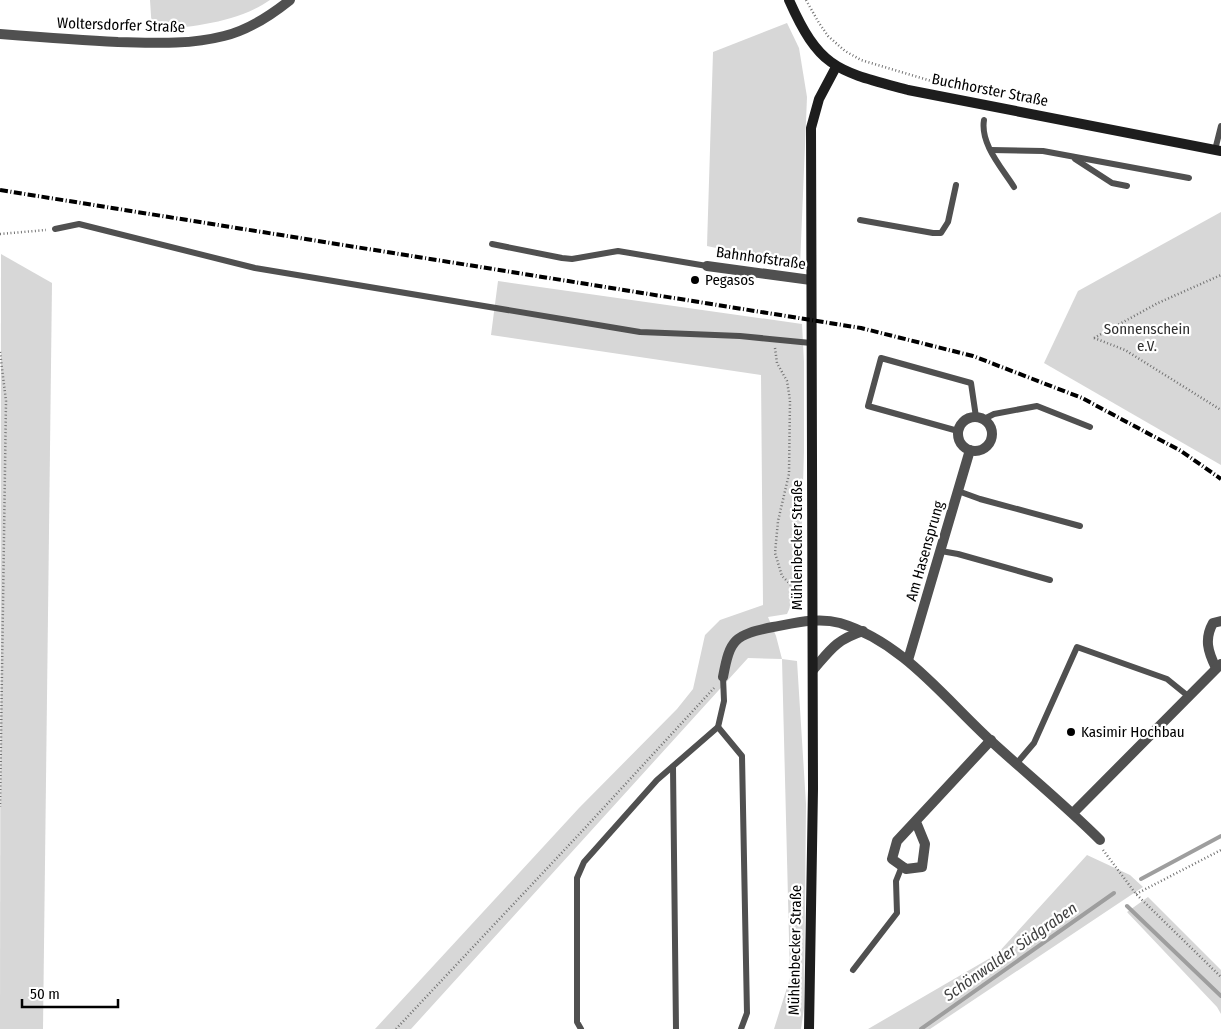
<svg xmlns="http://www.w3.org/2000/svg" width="1221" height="1029" font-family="'Fira Sans Condensed',sans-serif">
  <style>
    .green { fill: #d7d7d7 }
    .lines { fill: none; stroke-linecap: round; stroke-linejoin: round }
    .stream { stroke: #9e9e9e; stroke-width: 4 }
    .path { stroke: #727272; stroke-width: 2.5; stroke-dasharray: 1 2.5; stroke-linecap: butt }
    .service { stroke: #505050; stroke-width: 6 }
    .minor { stroke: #505050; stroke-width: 10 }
    .secondary { stroke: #1d1d1d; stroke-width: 10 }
    .rail { stroke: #000; stroke-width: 4; stroke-dasharray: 8 2.5 1 2.5; stroke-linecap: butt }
    .poi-dot { fill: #000; stroke: #fff; stroke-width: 2 }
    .labels { text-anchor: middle; stroke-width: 4.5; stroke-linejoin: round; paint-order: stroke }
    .street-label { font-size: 15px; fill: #000; stroke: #fff }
    .poi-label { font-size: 15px; fill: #000; stroke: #fff; text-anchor: start }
    .park-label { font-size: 15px; fill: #2e2e2e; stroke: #fff }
    .water-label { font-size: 16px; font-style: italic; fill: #3f3f3f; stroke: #fff }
  </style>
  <rect width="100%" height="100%" fill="#fff"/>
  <g class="green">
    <path d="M 150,0 L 270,0 C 235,24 192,26 152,31 Z"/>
    <path d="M 787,23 L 799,48 L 807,97 L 800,266 L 707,246 L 713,52 Z"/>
    <path d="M 1221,212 L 1221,465 L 1044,363 L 1078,291 Z"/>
    <path d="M 1,254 L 52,283 L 43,1029 L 0,1029 Z"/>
    <path d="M 498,281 L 802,324 L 804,362 L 804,452 L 800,585 L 787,614 L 768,617 L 776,636 L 782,659 L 797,661 L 806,804 L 804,1008 L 801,1029 L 774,1029 L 790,978 L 782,659 L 748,658 L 411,1029 L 375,1029 L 579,808 L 677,709 L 693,689 L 705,635 L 720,620 L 763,605 L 761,375 L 491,335 Z"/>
    <path d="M 1087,855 L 1130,875 L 1143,887 L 930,1029 L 868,1029 L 997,954 Z"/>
    <path d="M 1148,897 L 1221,970 L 1221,1014 L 1217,1007 L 1127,912 Z"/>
  </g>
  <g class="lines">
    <g class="stream">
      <path d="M 1141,879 L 1221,836"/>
      <path d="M 1127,906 L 1221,996"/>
      <path d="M 921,1029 L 1114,893"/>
    </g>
    <g class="path">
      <path d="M 806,0 L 819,23 L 828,36 L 845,51 L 861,60 L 945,85"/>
      <path d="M 0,234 L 46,230"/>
      <path d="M 1094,338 L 1125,350 L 1221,410"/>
      <path d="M 1094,338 L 1158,303 L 1221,275"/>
      <path d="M 775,348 L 777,363 L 787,381 L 790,400 L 789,474 L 778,521 L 775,553 L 782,576 L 791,585 L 802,591"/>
      <path d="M 0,352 L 6,401 L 0,807"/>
      <path d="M 1103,850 L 1136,894 L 1221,977"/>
      <path d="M 1136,894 L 1221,850"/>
      <path d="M 396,1029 L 585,828 L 714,688"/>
    </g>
    <g class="service">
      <path d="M 984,120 C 980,144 1002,168 1014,187"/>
      <path d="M 991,150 L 1043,151 L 1189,178"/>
      <path d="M 1215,150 L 1221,126"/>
      <path d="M 1075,159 L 1112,183 L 1127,186"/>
      <path d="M 860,220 L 933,233 L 941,233 L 948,222 L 956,185"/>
      <path d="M 55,229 L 79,224 L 255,268 L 640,332 L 740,336 L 811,343"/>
      <path d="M 492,244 L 562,258 L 572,259 L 618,251 L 707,266"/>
      <path d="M 984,419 L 994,414 L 1037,406 L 1090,427"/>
      <path d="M 958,431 L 868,406 L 881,358 L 971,383 L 976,417"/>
      <path d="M 958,491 L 980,499 L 1080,526"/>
      <path d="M 941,551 L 958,554 L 1050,580"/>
      <path d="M 718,727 L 742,756 L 747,1013 L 741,1029"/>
      <path d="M 1017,763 L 1034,743 L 1077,647 L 1167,679 L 1188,696"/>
      <path d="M 673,767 L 676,1029"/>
      <path d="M 853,970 L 897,913 L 896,881 L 902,866"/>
      <path d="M 581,1029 L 577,1022 L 577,878 L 584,862 L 657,780 L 718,727 L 724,701 L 723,677"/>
    </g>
    <g class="minor">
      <path d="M 0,34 C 39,37 78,40 118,42 C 154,43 189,45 224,36 C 249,30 270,16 290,0"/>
      <path d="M 707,266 L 811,280"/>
      <circle cx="975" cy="434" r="17"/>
      <path d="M 908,660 L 970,450"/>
      <path d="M 1216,668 C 1208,652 1204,639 1213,623 L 1221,621"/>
      <path d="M 813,670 C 831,649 836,640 863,631"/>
      <path d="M 723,677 C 730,639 734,635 773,627 C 795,623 818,617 840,623 C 903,642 944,698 991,741 C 1027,774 1065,805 1100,840"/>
      <path d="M 1073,813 L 1221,664"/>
      <path d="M 916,822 L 925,844 L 922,867 L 906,869 L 892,859 L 897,841 L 991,740"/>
    </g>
    <g class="secondary">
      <path d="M 789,0 C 820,70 838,71 908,90 L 1221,151"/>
      <path d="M 809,1029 L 813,789 L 811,128 L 819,99 L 836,67"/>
    </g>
    <path class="rail" d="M 0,190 L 861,328 L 973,356 L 1082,398 L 1181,451 L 1221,479"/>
  </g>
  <g class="poi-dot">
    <circle cx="695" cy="280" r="5"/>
    <circle cx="1071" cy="732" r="5"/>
  </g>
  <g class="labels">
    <g class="street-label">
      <text transform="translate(121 25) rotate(2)" y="5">Woltersdorfer Straße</text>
      <text transform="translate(990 90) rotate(11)" y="5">Buchhorster Straße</text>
      <text transform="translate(761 258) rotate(8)" y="5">Bahnhofstraße</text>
      <text transform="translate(797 545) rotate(-90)" y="5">Mühlenbecker Straße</text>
      <text transform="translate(925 551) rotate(-74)" y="5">Am Hasensprung</text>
      <text transform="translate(795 950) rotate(-89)" y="5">Mühlenbecker Straße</text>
    </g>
    <g class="poi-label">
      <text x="705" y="285">Pegasos</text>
      <text x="1081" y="737">Kasimir Hochbau</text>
    </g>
    <g class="park-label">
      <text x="1147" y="334">Sonnenschein<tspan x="1147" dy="17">e.V.</tspan></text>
    </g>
    <g class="water-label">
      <text transform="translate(1010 951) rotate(-35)" y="6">Schönwalder Südgraben</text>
    </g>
  </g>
  <path d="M22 999v8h96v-8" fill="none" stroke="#000000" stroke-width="2.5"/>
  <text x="30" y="999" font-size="15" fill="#000000" stroke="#ffffff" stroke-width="4" paint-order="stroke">50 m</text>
</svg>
